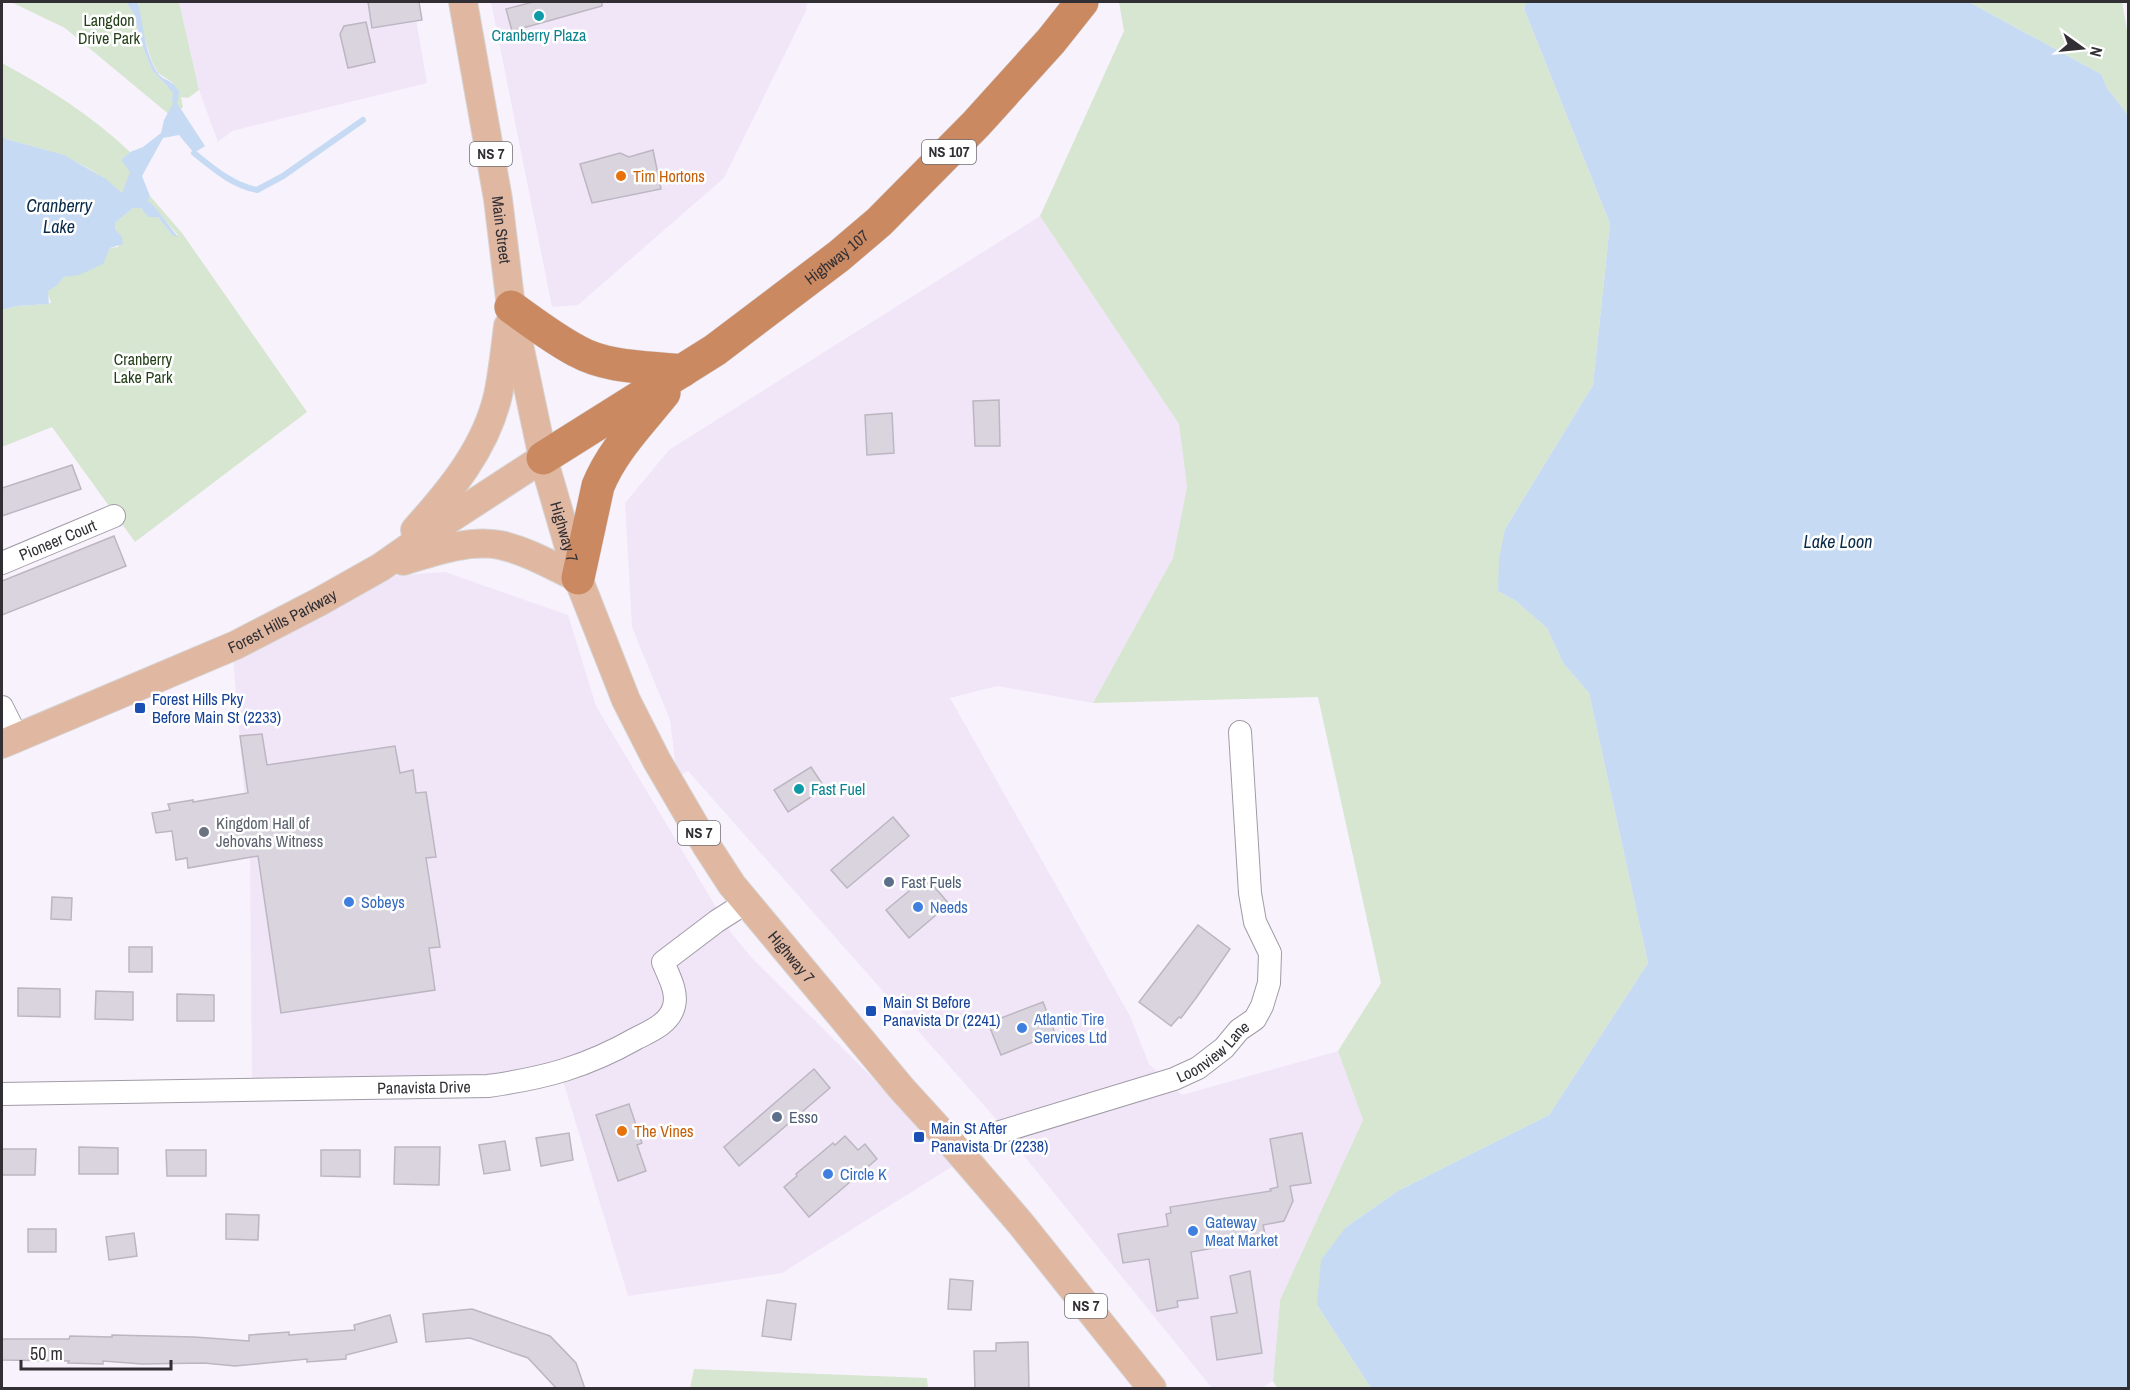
<svg xmlns="http://www.w3.org/2000/svg" width="2130" height="1390" font-family="'Archivo Narrow',sans-serif">
  <style>
    .built { fill: #f0e6f8 }
    .green { fill: #d6e6d0 }
    .water { fill: #c6dbf3 }
    .lines { fill: none; stroke-linecap: round; stroke-linejoin: round }
    .stream { stroke: #c6dbf3; stroke-width: 6 }
    .building { fill: #dad4df; stroke: #bcb6c1; stroke-width: 1.5 }
    .minor-casing { stroke: #a19ba6; stroke-width: 24 }
    .major-casing { stroke: #d6d5d6; stroke-width: 30 }
    .highway-casing { stroke: #d6d5d6; stroke-width: 34 }
    .minor { stroke: #fff; stroke-width: 22 }
    .major { stroke: #e0b8a1; stroke-width: 28 }
    .highway { stroke: #cb8962; stroke-width: 33 }
    .culture-dot { fill: #0f9aa8; stroke: #fff; stroke-width: 2 }
    .food-dot { fill: #e8710a; stroke: #fff; stroke-width: 2 }
    .transit-dot { fill: #1a4fb4; stroke: #fff; stroke-width: 2 }
    .worship-dot { fill: #6b7280; stroke: #fff; stroke-width: 2 }
    .service-dot { fill: #5c6f8a; stroke: #fff; stroke-width: 2 }
    .shop-dot { fill: #3f7fe0; stroke: #fff; stroke-width: 2 }
    .labels { text-anchor: middle; stroke-width: 5; stroke-linejoin: round; paint-order: stroke }
    .shield { fill: #fff; stroke: #706d71; stroke-width: 1.5 }
    .shield-label { font-size: 15px; font-weight: bold; fill: #322f34 }
    .park-label { font-size: 16px; fill: #254019; stroke: #fff }
    .culture-label { font-size: 16px; fill: #0d838f; stroke: #fff }
    .food-label { font-size: 16px; fill: #c56008; stroke: #fff; text-anchor: start }
    .street-label { font-size: 16px; fill: #322f34; stroke: #fff }
    .transit-label { font-size: 16px; fill: #164399; stroke: #fff; text-anchor: start }
    .worship-label { font-size: 16px; fill: #5b616d; stroke: #fff; text-anchor: start }
    .service-label { font-size: 16px; fill: #4e5e75; stroke: #fff; text-anchor: start }
    .shop-label { font-size: 16px; fill: #366cbe; stroke: #fff; text-anchor: start }
    .water-label { font-size: 18px; font-style: italic; fill: #0a2a4a; stroke: #fff }
  </style>
  <rect width="100%" height="100%" fill="#f8f2fd"/>
  <g class="built">
    <path d="M 179,2 L 413,2 L 427,83 L 232,131 L 218,142 L 199,90 Z"/>
    <path d="M 491,2 L 807,2 L 806,11 L 724,178 L 578,305 L 552,307 Z"/>
    <path d="M 1040,216 L 1179,424 L 1187,487 L 1173,558 L 1093,703 L 997,686 L 950,698 L 1130,1016 L 1149,1064 L 1182,1095 L 1338,1051 L 1363,1120 L 1280,1300 L 1273,1381 L 1261,1388 L 1212,1388 L 1020,1151 L 1005,1129 L 688,771 L 677,777 L 670,720 L 632,627 L 625,503 L 669,450 Z"/>
    <path d="M 445,572 L 568,615 L 596,706 L 732,934 L 751,957 L 958,1163 L 782,1273 L 628,1296 L 558,1064 L 527,1074 L 252,1078 L 250,860 L 232,646 L 375,577 Z"/>
  </g>
  <g class="green">
    <path d="M 11,2 L 126,2 L 134,14 L 141,42 L 152,70 L 170,89 L 175,92 L 173,83 L 158,73 L 152,62 L 143,33 L 138,2 L 179,2 L 199,90 L 188,98 L 181,97 L 183,107 L 175,115 L 171,116 L 65,28 Z"/>
    <path d="M 1119,2 L 1526,2 L 1524,9 L 1610,224 L 1593,385 L 1505,529 L 1498,591 L 1516,601 L 1547,628 L 1563,663 L 1589,693 L 1648,963 L 1549,1115 L 1398,1191 L 1346,1227 L 1317,1305 L 1371,1388 L 1277,1388 L 1273,1381 L 1280,1300 L 1363,1120 L 1338,1051 L 1381,983 L 1318,697 L 1093,703 L 1173,558 L 1187,487 L 1179,424 L 1040,216 L 1124,31 Z"/>
    <path d="M 1969,2 L 2122,2 L 2128,35 L 2128,115 L 2107,88 L 2101,74 Z"/>
    <path d="M 2,63 C 48,88 91,115 130,152 L 121,160 L 131,172 L 122,193 C 84,159 54,152 6,139 L 2,136 Z"/>
    <path d="M 150,196 L 182,233 L 307,412 L 135,542 L 52,427 L 2,447 L 2,310 L 17,306 L 49,304 L 51,302 L 47,292 C 51,286 59,283 64,277 C 86,271 99,270 110,248 L 118,247 L 122,237 L 115,229 L 115,223 L 133,208 L 139,207 C 149,214 144,217 158,217 L 172,235 L 178,235 L 148,201 Z"/>
    <path d="M 694,1369 L 927,1378 L 928,1388 L 690,1388 Z"/>
  </g>
  <g class="water">
    <path d="M 126,2 L 138,3 C 144,26 144,51 157,72 C 164,83 171,76 176,92 L 170,89 L 152,70 L 141,42 L 134,14 Z"/>
    <path d="M 1526,2 L 1969,2 L 2101,74 L 2107,88 L 2128,115 L 2128,1388 L 1371,1388 L 1317,1305 L 1321,1260 L 1346,1227 L 1398,1191 L 1549,1115 L 1648,963 L 1589,693 L 1563,663 L 1547,628 L 1516,601 L 1498,591 L 1499,559 L 1505,529 L 1593,385 L 1610,224 L 1524,9 Z"/>
    <path d="M 175,100 L 205,146 L 194,153 L 179,135 L 163,138 L 142,176 L 150,196 L 148,201 L 154,206 L 178,237 L 172,235 L 158,217 L 148,217 L 141,208 L 133,208 L 115,223 L 115,229 L 122,237 L 123,244 L 110,248 L 103,264 L 79,275 L 64,277 L 56,286 L 48,291 L 49,304 L 17,306 L 2,310 L 2,136 L 6,139 L 64,155 L 106,179 L 122,193 L 130,172 L 121,160 L 130,152 L 143,147 L 161,133 L 164,120 Z"/>
  </g>
  <g class="lines">
    <g class="stream">
      <path d="M 171,86 L 176,92 L 175,100"/>
      <path d="M 194,153 C 214,169 232,185 257,190 L 283,176 L 363,120"/>
    </g>
  </g>
  <g class="building">
    <path d="M 368,2 L 419,2 L 422,20 L 372,28 Z"/>
    <path d="M 533,2 L 602,2 L 602,6 L 512,31 L 506,9 Z"/>
    <path d="M 366,22 L 375,62 L 348,68 L 340,34 L 344,26 Z"/>
    <path d="M 653,150 L 661,189 L 592,203 L 580,164 L 620,153 L 629,157 Z"/>
    <path d="M 999,400 L 1000,446 L 975,446 L 973,401 Z"/>
    <path d="M 892,413 L 894,453 L 867,455 L 865,415 Z"/>
    <path d="M 72,465 L 81,489 L 2,516 L 2,488 Z"/>
    <path d="M 114,536 L 126,566 L 2,615 L 2,581 Z"/>
    <path d="M 262,734 L 267,765 L 395,746 L 400,773 L 413,770 L 416,793 L 426,792 L 436,857 L 426,858 L 440,947 L 429,948 L 435,990 L 281,1013 L 258,856 L 188,868 L 187,858 L 176,860 L 172,831 L 156,833 L 152,813 L 170,810 L 168,804 L 193,800 L 193,802 L 248,793 L 240,736 Z"/>
    <path d="M 811,767 L 825,788 L 788,812 L 774,790 Z"/>
    <path d="M 893,817 L 909,836 L 847,888 L 831,870 Z"/>
    <path d="M 926,877 L 949,904 L 909,938 L 886,910 Z"/>
    <path d="M 52,897 L 72,898 L 71,920 L 51,919 Z"/>
    <path d="M 1198,925 L 1230,949 L 1196,998 L 1181,1018 L 1179,1017 L 1171,1026 L 1139,1002 Z"/>
    <rect x="129" y="947" width="23" height="25"/>
    <path d="M 18,988 L 60,989 L 60,1017 L 18,1016 Z"/>
    <path d="M 96,991 L 133,992 L 133,1020 L 95,1019 Z"/>
    <path d="M 177,994 L 214,995 L 214,1021 L 177,1021 Z"/>
    <path d="M 1043,1002 L 1055,1033 L 1001,1055 L 988,1023 Z"/>
    <path d="M 814,1069 L 830,1088 L 739,1166 L 724,1147 Z"/>
    <path d="M 629,1104 L 642,1143 L 637,1145 L 646,1171 L 618,1181 L 596,1115 Z"/>
    <path d="M 569,1133 L 573,1160 L 541,1166 L 536,1138 Z"/>
    <path d="M 1302,1133 L 1311,1183 L 1290,1186 L 1293,1201 L 1284,1221 L 1263,1225 L 1266,1239 L 1191,1252 L 1198,1298 L 1177,1301 L 1178,1307 L 1157,1311 L 1149,1259 L 1123,1263 L 1118,1234 L 1168,1226 L 1166,1214 L 1171,1213 L 1170,1207 L 1271,1191 L 1270,1189 L 1278,1187 L 1270,1139 Z"/>
    <path d="M 845,1136 L 858,1150 L 865,1144 L 877,1159 L 809,1217 L 784,1187 L 797,1176 L 796,1174 L 833,1143 L 835,1145 Z"/>
    <path d="M 505,1141 L 510,1170 L 484,1174 L 479,1145 Z"/>
    <path d="M 79,1147 L 118,1148 L 118,1174 L 79,1174 Z"/>
    <path d="M 395,1147 L 440,1147 L 439,1185 L 394,1184 Z"/>
    <path d="M 2,1149 L 36,1149 L 35,1175 L 2,1175 Z"/>
    <path d="M 166,1150 L 206,1150 L 206,1176 L 167,1176 Z"/>
    <path d="M 321,1150 L 360,1150 L 360,1177 L 321,1176 Z"/>
    <path d="M 226,1214 L 259,1215 L 258,1240 L 226,1239 Z"/>
    <rect x="28" y="1229" width="28" height="23"/>
    <path d="M 134,1233 L 137,1256 L 109,1260 L 106,1237 Z"/>
    <path d="M 1250,1271 L 1262,1353 L 1217,1360 L 1211,1317 L 1237,1313 L 1230,1276 Z"/>
    <path d="M 950,1279 L 973,1281 L 971,1310 L 948,1309 Z"/>
    <path d="M 767,1300 L 796,1304 L 791,1340 L 762,1336 Z"/>
    <path d="M 472,1309 L 550,1336 L 576,1363 L 585,1389 L 557,1389 L 528,1358 L 470,1338 L 426,1342 L 423,1314 Z"/>
    <path d="M 390,1315 L 397,1342 L 346,1355 L 346,1359 L 307,1362 L 307,1359 L 235,1366 L 204,1363 L 142,1364 L 103,1361 L 103,1364 L 68,1363 L 69,1361 L 2,1360 L 2,1339 L 69,1339 L 70,1336 L 112,1337 L 112,1335 L 194,1337 L 249,1341 L 249,1335 L 289,1332 L 289,1335 L 355,1330 L 354,1325 Z"/>
    <path d="M 1028,1342 L 1029,1389 L 975,1389 L 974,1351 L 996,1351 L 996,1343 Z"/>
  </g>
  <g class="lines">
    <defs>
      <g id="minor">
        <path id="s1" d="M 2,563 L 114,516"/>
        <path d="M 2,707 L 17,737"/>
        <path id="s2" d="M 2,1094 L 488,1086 C 545,1078 586,1067 637,1038 C 651,1031 670,1023 674,1006 C 678,991 668,975 663,962 L 717,921 L 747,902"/>
        <path id="s3" d="M 954,1146 L 1174,1079 L 1198,1068 L 1224,1048 L 1239,1030 L 1255,1019 L 1262,1006 L 1269,983 L 1270,953 L 1255,922 L 1250,893 L 1240,732"/>
      </g>
      <g id="major">
        <path id="s4" d="M 463,2 L 498,199 L 511,307 L 543,458 L 578,578 L 626,700 L 657,761 L 706,845 L 732,885 L 902,1089 L 954,1146 L 1021,1224 L 1152,1388"/>
        <path d="M 415,530 C 450,491 486,448 498,395 C 503,372 505,349 508,326"/>
        <path d="M 403,561 C 433,552 468,539 500,545 C 527,551 553,566 578,578"/>
        <path id="s5" d="M 2,744 L 236,645 L 319,602 L 381,567 L 451,518 L 543,458"/>
      </g>
      <g id="highway">
        <path d="M 511,307 C 532,322 554,339 577,351 C 607,368 648,367 682,371"/>
        <path id="s6" d="M 543,458 L 715,350 L 839,256 L 879,222 L 976,124 L 1051,41 L 1082,2"/>
        <path d="M 578,578 L 598,486 C 612,451 640,423 664,393"/>
      </g>
    </defs>
    <use href="#minor" class="minor-casing"/>
    <use href="#major" class="major-casing"/>
    <use href="#highway" class="highway-casing"/>
    <use href="#minor" class="minor"/>
    <use href="#major" class="major"/>
    <use href="#highway" class="highway"/>
  </g>
  <g class="culture-dot">
    <circle cx="539" cy="16" r="6"/>
    <circle cx="799" cy="789" r="6"/>
  </g>
  <g class="food-dot">
    <circle cx="621" cy="176" r="6"/>
    <circle cx="622" cy="1131" r="6"/>
  </g>
  <g class="transit-dot">
    <rect x="134" y="702" width="12" height="12" rx="3"/>
    <rect x="865" y="1005" width="12" height="12" rx="3"/>
    <rect x="913" y="1131" width="12" height="12" rx="3"/>
  </g>
  <circle class="worship-dot" cx="204" cy="832" r="6"/>
  <g class="service-dot">
    <circle cx="889" cy="882" r="6"/>
    <circle cx="777" cy="1117" r="6"/>
  </g>
  <g class="shop-dot">
    <circle cx="349" cy="902" r="6"/>
    <circle cx="918" cy="907" r="6"/>
    <circle cx="1022" cy="1028" r="6"/>
    <circle cx="828" cy="1174" r="6"/>
    <circle cx="1193" cy="1231" r="6"/>
  </g>
  <g class="labels">
    <g class="shield">
      <rect x="922" y="140" width="54" height="24" rx="4.5"/>
      <rect x="470" y="142" width="42" height="24" rx="4.5"/>
      <rect x="678" y="821" width="42" height="24" rx="4.5"/>
      <rect x="1065" y="1294" width="42" height="24" rx="4.5"/>
    </g>
    <g class="shield-label">
      <text x="949" y="157">NS 107</text>
      <text x="491" y="159">NS 7</text>
      <text x="699" y="838">NS 7</text>
      <text x="1086" y="1311">NS 7</text>
    </g>
    <g class="park-label">
      <text x="109" y="26">Langdon<tspan x="109" dy="18">Drive Park</tspan></text>
      <text x="143" y="365">Cranberry<tspan x="143" dy="18">Lake Park</tspan></text>
    </g>
    <g class="culture-label">
      <text x="539" y="41">Cranberry Plaza</text>
      <text x="811" y="795" text-anchor="start">Fast Fuel</text>
    </g>
    <g class="food-label">
      <text x="633" y="182">Tim Hortons</text>
      <text x="634" y="1137">The Vines</text>
    </g>
    <g class="street-label">
      <text dy="6" stroke="none"><textPath href="#s4" startOffset="231">Main Street</textPath></text>
      <text dy="6" stroke="none"><textPath href="#s6" startOffset="356">Highway 107</textPath></text>
      <text dy="6" stroke="none"><textPath href="#s4" startOffset="540">Highway 7</textPath></text>
      <text dy="6" stroke="none"><textPath href="#s1" startOffset="60">Pioneer Court</textPath></text>
      <text dy="6" stroke="none"><textPath href="#s5" startOffset="306">Forest Hills Parkway</textPath></text>
      <text dy="6" stroke="none"><textPath href="#s4" startOffset="1026">Highway 7</textPath></text>
      <text dy="6" stroke="none"><textPath href="#s3" startOffset="278">Loonview Lane</textPath></text>
      <text dy="6" stroke="none"><textPath href="#s2" startOffset="422">Panavista Drive</textPath></text>
    </g>
    <g class="transit-label">
      <text x="152" y="705">Forest Hills Pky<tspan x="152" dy="18">Before Main St (2233)</tspan></text>
      <text x="883" y="1008">Main St Before<tspan x="883" dy="18">Panavista Dr (2241)</tspan></text>
      <text x="931" y="1134">Main St After<tspan x="931" dy="18">Panavista Dr (2238)</tspan></text>
    </g>
    <g class="worship-label">
      <text x="216" y="829">Kingdom Hall of<tspan x="216" dy="18">Jehovahs Witness</tspan></text>
    </g>
    <g class="service-label">
      <text x="901" y="888">Fast Fuels</text>
      <text x="789" y="1123">Esso</text>
    </g>
    <g class="shop-label">
      <text x="361" y="908">Sobeys</text>
      <text x="930" y="913">Needs</text>
      <text x="1034" y="1025">Atlantic Tire<tspan x="1034" dy="18">Services Ltd</tspan></text>
      <text x="840" y="1180">Circle K</text>
      <text x="1205" y="1228">Gateway<tspan x="1205" dy="18">Meat Market</tspan></text>
    </g>
    <g class="water-label">
      <text x="59" y="212">Cranberry<tspan x="59" dy="21">Lake</tspan></text>
      <text x="1838" y="548">Lake Loon</text>
    </g>
  </g>
  <rect width="2130" height="1390" fill="none" stroke="#322f34" stroke-width="6"/>
  <g transform="translate(2082 48) rotate(105)" stroke="#ffffff" stroke-width="4.5" paint-order="stroke">
  <path d="M0-4.5L10 22L0 15L-10 22Z" fill="#322f34"/>
  <text y="-9" font-size="16" font-weight="bold" text-anchor="middle" fill="#322f34">N</text>
  </g>
  <path d="M21 1360v9h150v-9" fill="none" stroke="#322f34" stroke-width="3"/>
  <text x="30" y="1360" font-size="18" fill="#322f34" stroke="#ffffff" stroke-width="4.5" paint-order="stroke">50 m</text>
</svg>
